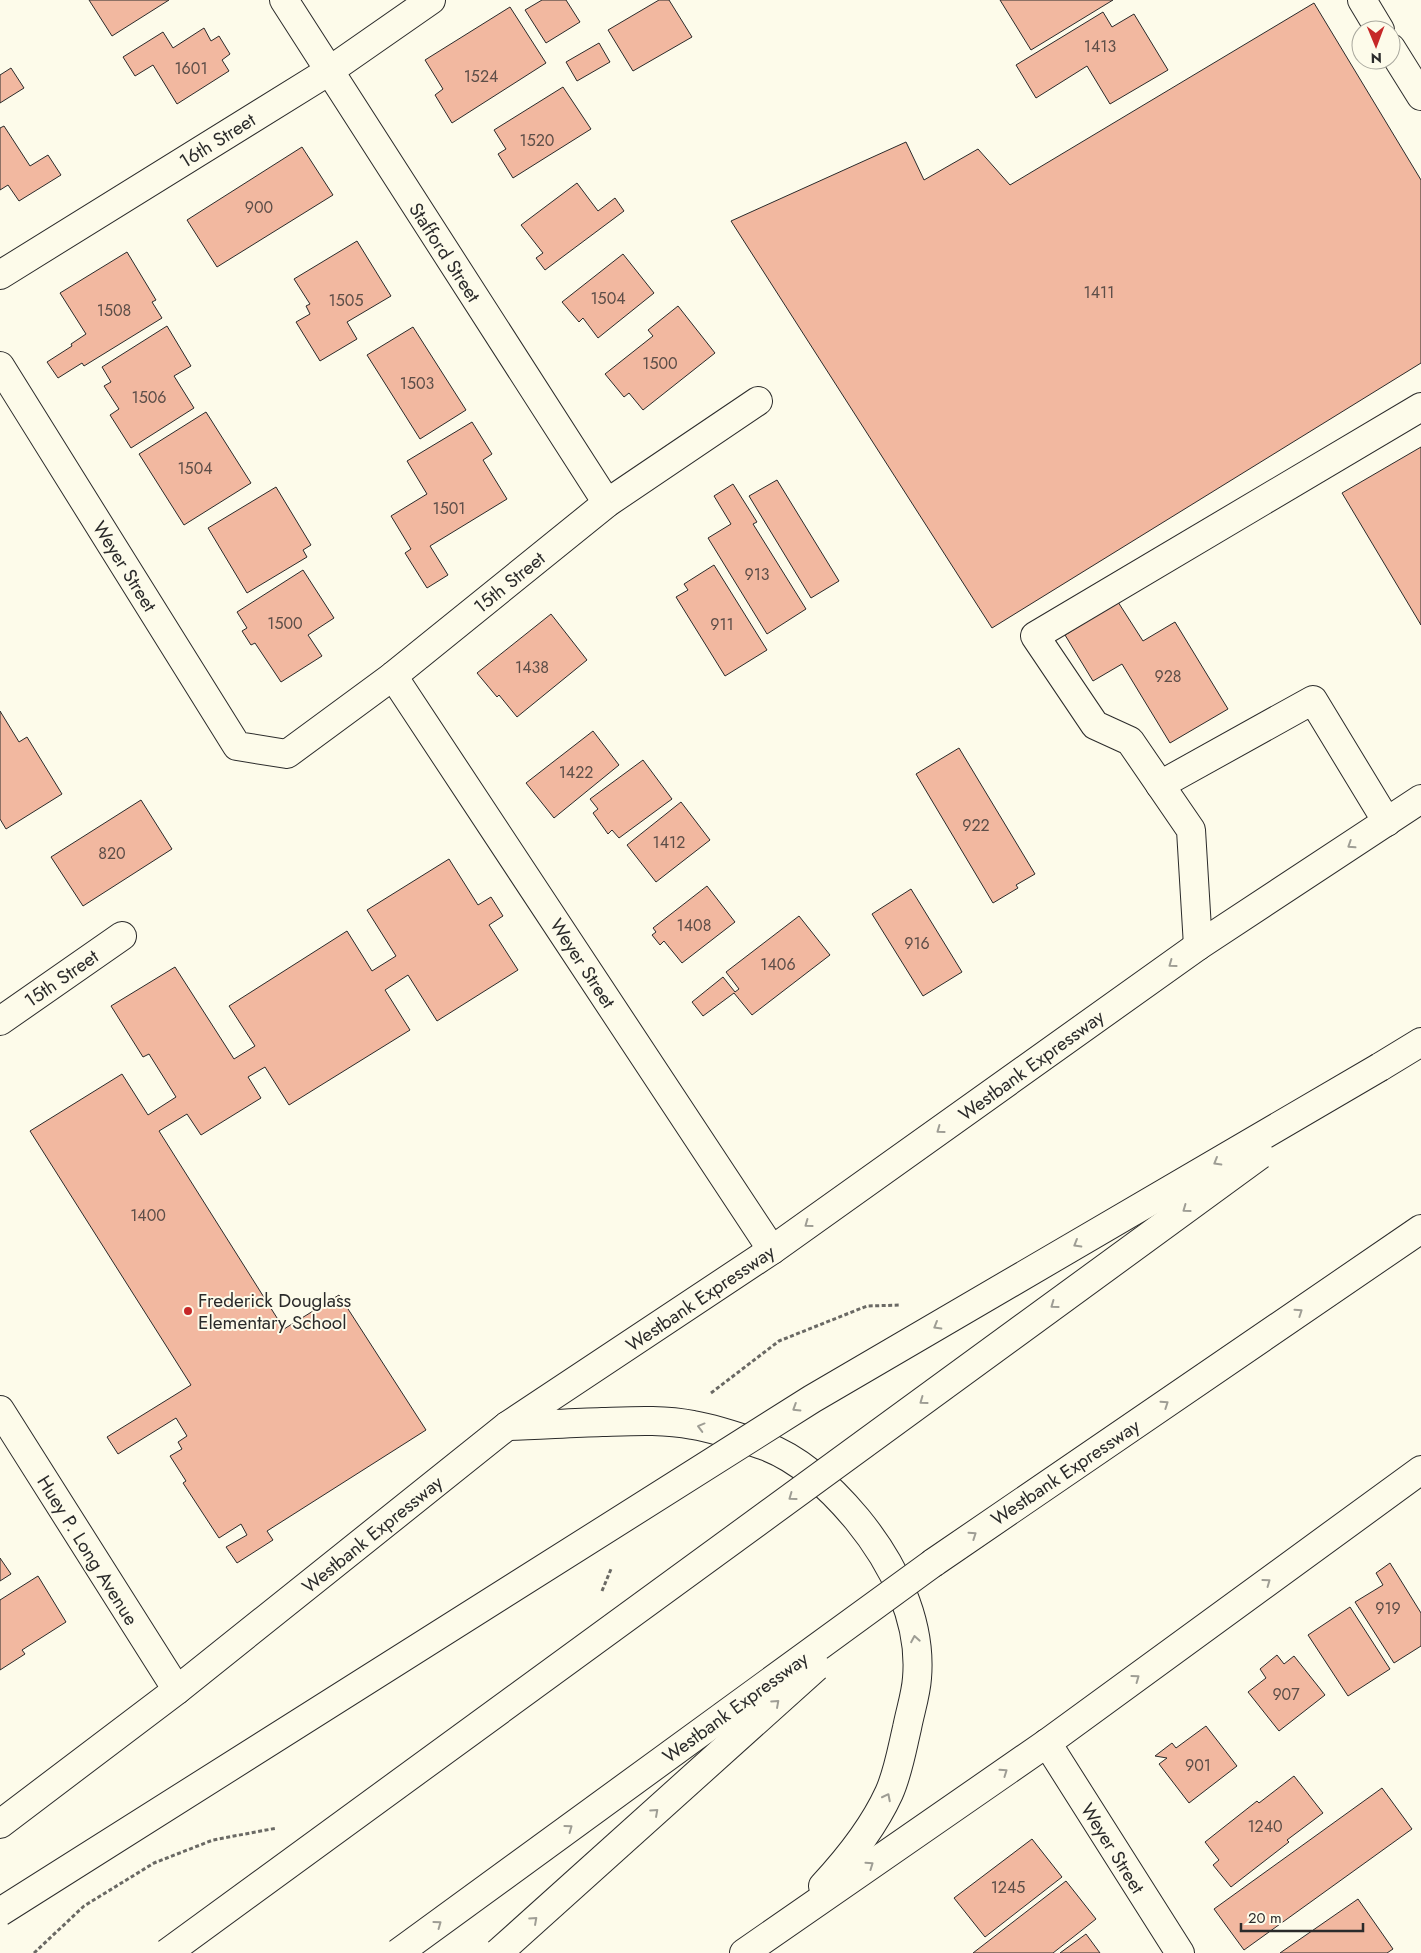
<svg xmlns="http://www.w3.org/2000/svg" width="1421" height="1953" font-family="Jost,sans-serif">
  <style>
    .building { fill: #f2b8a0; stroke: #2b2b2b }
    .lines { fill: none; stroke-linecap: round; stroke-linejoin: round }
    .minor-casing { stroke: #2b2b2b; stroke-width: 30 }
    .major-casing { stroke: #2b2b2b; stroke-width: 30 }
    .highway-casing { stroke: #2b2b2b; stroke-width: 30 }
    .path { stroke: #6a6964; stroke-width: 3; stroke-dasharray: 4 2.5; stroke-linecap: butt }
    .minor { stroke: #fdfbea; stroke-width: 28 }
    .major { stroke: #fdfbea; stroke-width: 28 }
    .highway { stroke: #fdfbea; stroke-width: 28 }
    .highway-bridge-casing { stroke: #2b2b2b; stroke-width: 30; stroke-linecap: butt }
    .highway-bridge { stroke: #fdfbea; stroke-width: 28 }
    .oneway { stroke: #9e9d94 }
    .poi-dot { fill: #c62828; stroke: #fdfbea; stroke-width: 2 }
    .labels { text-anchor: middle; stroke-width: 4; stroke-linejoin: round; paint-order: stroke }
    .number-label { font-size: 16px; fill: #5d4e48 }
    .street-label { font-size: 19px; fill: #2b2b2b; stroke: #fdfbea }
    .poi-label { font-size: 19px; fill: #2b2b2b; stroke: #fdfbea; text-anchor: start }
  </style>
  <rect width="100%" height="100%" fill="#fdfbea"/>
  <g class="building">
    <path d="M 89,0 L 169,0 L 112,36 Z"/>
    <path d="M 542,0 L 566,0 L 580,22 L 546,43 L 525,10 Z"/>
    <path d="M 659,0 L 669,0 L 692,37 L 633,71 L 608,30 Z"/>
    <path d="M 1000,0 L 1113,0 L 1031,50 Z"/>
    <path d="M 1314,3 L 1421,180 L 1421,363 L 992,628 L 731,221 L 906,142 L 924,180 L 978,149 L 1010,185 Z"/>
    <path d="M 510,7 L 546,63 L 452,123 L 435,95 L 443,89 L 425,60 Z"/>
    <path d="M 1103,12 L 1112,27 L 1134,14 L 1168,70 L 1110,104 L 1087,66 L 1036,98 L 1016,65 Z"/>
    <path d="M 204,28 L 211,41 L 219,36 L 230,54 L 222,60 L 229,71 L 177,104 L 153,65 L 135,76 L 123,57 L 163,32 L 173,48 Z"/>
    <path d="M 599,43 L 610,62 L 577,81 L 566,62 Z"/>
    <path d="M 11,68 L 24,88 L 0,103 L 0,75 Z"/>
    <path d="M 563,87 L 591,129 L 513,178 L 498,154 L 506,149 L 494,130 Z"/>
    <path d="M 4,126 L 30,166 L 48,155 L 61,175 L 19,201 L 8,185 L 0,190 L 0,128 Z"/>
    <path d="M 302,147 L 333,195 L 217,267 L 187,220 Z"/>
    <path d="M 577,183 L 598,211 L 615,198 L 624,211 L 545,270 L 536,258 L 543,253 L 521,225 Z"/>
    <path d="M 357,241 L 391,296 L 347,322 L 357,339 L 320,361 L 296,322 L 310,314 L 306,306 L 310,304 L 294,279 Z"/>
    <path d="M 127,252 L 156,300 L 152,302 L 162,318 L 84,366 L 82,363 L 58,378 L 47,362 L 72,346 L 71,344 L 86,334 L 60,293 Z"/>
    <path d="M 623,254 L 654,293 L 598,338 L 583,318 L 579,322 L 562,302 Z"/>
    <path d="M 678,306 L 715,353 L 643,410 L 629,393 L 624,397 L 605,374 L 653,336 L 648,330 Z"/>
    <path d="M 167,326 L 191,366 L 174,376 L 194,408 L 131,448 L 110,415 L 119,409 L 104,386 L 111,382 L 102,367 Z"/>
    <path d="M 413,327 L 466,410 L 420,439 L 367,355 Z"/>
    <path d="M 206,412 L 251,483 L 184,525 L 139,454 Z"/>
    <path d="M 472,422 L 492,454 L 483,460 L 507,499 L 430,546 L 448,575 L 427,588 L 405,553 L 411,549 L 391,516 L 427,494 L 407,461 Z"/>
    <path d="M 1421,447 L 1421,625 L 1342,493 Z"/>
    <path d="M 777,480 L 839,581 L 811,598 L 749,496 Z"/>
    <path d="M 733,484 L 757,522 L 753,524 L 806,609 L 767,634 L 708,538 L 731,524 L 714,496 Z"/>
    <path d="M 276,487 L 311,545 L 303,550 L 307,557 L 247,593 L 208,528 Z"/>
    <path d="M 714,565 L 767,650 L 725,676 L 676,597 L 688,590 L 684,584 Z"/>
    <path d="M 303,570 L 334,618 L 308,635 L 322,656 L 281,682 L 255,643 L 251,645 L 242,631 L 247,628 L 237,612 Z"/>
    <path d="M 1118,602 L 1143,641 L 1175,622 L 1228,709 L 1170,743 L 1122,664 L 1093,681 L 1065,635 Z"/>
    <path d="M 551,614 L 587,660 L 517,717 L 499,695 L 497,697 L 477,673 Z"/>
    <path d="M 0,711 L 19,742 L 27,737 L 62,794 L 6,829 L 0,819 Z"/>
    <path d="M 593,731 L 619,765 L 554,818 L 526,783 Z"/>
    <path d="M 959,748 L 1035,874 L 1016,885 L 1018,888 L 993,903 L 916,774 Z"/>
    <path d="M 643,760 L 672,799 L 619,838 L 612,830 L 608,834 L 593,813 L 598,809 L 590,799 Z"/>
    <path d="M 141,800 L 172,849 L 83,906 L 51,857 Z"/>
    <path d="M 681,802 L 710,840 L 656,882 L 627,845 Z"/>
    <path d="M 449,859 L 478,905 L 491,897 L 503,916 L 489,925 L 518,970 L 437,1021 L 408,975 L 385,990 L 410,1030 L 289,1105 L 265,1067 L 248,1077 L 261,1098 L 201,1135 L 187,1114 L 159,1131 L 284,1329 L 339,1295 L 426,1430 L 267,1531 L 273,1540 L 237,1563 L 226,1547 L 247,1535 L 241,1524 L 219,1538 L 183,1483 L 186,1481 L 170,1456 L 182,1449 L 178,1442 L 187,1436 L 176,1418 L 118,1454 L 107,1437 L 191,1385 L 30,1131 L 122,1074 L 148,1115 L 176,1097 L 149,1054 L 143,1057 L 111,1006 L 175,967 L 234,1059 L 255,1046 L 229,1006 L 347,931 L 372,971 L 396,956 L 367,910 Z"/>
    <path d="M 707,886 L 735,922 L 682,963 L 664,941 L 660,945 L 652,935 L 656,932 L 653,928 Z"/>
    <path d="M 911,889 L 962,972 L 923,996 L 872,914 Z"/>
    <path d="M 799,916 L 830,955 L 752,1015 L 734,993 L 703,1016 L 692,1002 L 723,977 L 735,992 L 739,989 L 726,972 Z"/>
    <path d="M 0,1558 L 11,1574 L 0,1581 Z"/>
    <path d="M 1390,1563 L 1421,1613 L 1421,1646 L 1394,1663 L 1355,1602 L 1383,1585 L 1376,1573 Z"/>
    <path d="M 38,1576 L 66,1622 L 22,1650 L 25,1654 L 0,1670 L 0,1600 Z"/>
    <path d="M 1350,1607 L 1390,1669 L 1348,1696 L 1308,1635 Z"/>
    <path d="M 1277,1655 L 1284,1664 L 1294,1656 L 1325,1695 L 1279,1731 L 1248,1692 L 1266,1678 L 1260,1669 Z"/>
    <path d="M 1206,1726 L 1237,1766 L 1189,1803 L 1159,1764 L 1167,1758 L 1155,1756 L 1172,1743 L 1176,1748 Z"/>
    <path d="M 1294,1776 L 1323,1813 L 1287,1840 L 1289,1842 L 1231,1887 L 1213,1865 L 1219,1860 L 1205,1842 L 1257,1801 L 1259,1803 Z"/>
    <path d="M 1382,1788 L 1412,1829 L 1244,1950 L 1214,1909 Z"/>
    <path d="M 1032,1839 L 1062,1877 L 985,1937 L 954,1898 Z"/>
    <path d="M 1066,1881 L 1096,1919 L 1053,1953 L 973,1953 Z"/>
    <path d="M 1358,1899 L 1393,1949 L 1387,1953 L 1280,1953 Z"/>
    <path d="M 1086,1934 L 1100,1953 L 1060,1953 Z"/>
  </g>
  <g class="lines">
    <defs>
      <g id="minor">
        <path d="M 284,0 L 607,503"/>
        <path d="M 1362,0 L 1380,30"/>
        <path d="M 1391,48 L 1421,96"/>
        <path d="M 0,275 L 329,71 L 431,0"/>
        <path d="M 0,366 L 237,746 L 287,754 L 393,676 L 607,503 L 758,401"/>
        <path d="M 393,676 L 772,1250"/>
        <path d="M 1160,785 L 1313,700 L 1387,822"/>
        <path d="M 1198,946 L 1191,830 L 1130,741 L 1095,725 L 1035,636 L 1421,407"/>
        <path d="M 0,1021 L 122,936"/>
        <path d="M 0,1410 L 177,1690"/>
        <path d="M 1047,1743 L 1180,1953"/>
      </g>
      <g id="major">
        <path d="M 507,1426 C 539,1425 570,1423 602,1422 C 632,1421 663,1419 693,1425 C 717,1429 742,1438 765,1446 C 802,1460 832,1489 857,1519 C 893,1563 922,1620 917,1678 C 916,1694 910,1712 907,1728 C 902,1749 898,1773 889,1793 C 873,1828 849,1858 823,1886"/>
        <path d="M 0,1824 L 177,1690 L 507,1426 L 772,1250 L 1198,946 L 1421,799"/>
        <path d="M 744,1953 L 1047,1743 L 1421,1470"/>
      </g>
      <g id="highway">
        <path d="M 1380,1067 L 1421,1042"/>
        <path d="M 933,1563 L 1421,1229"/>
      </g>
    </defs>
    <use href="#minor" class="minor-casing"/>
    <use href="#major" class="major-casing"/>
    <use href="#highway" class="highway-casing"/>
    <g class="path">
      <path d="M 711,1393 L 779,1341 L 867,1306 L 901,1305"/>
      <path d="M 602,1591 L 611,1569"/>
      <path d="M 34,1953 L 84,1906 L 154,1863 L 213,1840 L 277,1828"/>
    </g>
    <use href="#minor" class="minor"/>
    <use href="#major" class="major"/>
    <use href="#highway" class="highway"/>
    <defs>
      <g id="highway-bridge">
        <path d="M 0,1912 L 812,1399 L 1380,1067"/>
        <path d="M 167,1953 L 1260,1155"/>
        <path d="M 398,1953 L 933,1563"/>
        <path d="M 498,1953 L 816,1667"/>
      </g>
    </defs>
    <use href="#highway-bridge" class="highway-bridge-casing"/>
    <use href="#highway-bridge" class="highway-bridge"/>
  </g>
  <defs><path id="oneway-chevron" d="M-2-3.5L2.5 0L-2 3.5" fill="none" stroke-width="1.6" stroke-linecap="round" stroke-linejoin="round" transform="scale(1.25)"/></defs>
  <g class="oneway">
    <use href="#oneway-chevron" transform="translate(1351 845) rotate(147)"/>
    <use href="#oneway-chevron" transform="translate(1172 964) rotate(144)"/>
    <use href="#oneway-chevron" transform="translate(940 1130) rotate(144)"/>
    <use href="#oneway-chevron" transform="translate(1217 1162) rotate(150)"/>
    <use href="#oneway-chevron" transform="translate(1186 1209) rotate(144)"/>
    <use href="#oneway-chevron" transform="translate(808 1224) rotate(144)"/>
    <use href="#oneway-chevron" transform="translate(1077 1244) rotate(150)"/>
    <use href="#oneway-chevron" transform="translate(1054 1305) rotate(144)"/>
    <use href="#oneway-chevron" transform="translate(1299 1312) rotate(-34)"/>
    <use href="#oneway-chevron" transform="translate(937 1326) rotate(150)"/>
    <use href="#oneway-chevron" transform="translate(923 1401) rotate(144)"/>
    <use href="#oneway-chevron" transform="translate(1165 1404) rotate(-34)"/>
    <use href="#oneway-chevron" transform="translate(796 1408) rotate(148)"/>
    <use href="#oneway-chevron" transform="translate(701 1427) rotate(-165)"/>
    <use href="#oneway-chevron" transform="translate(792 1497) rotate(144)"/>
    <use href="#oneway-chevron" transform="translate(973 1535) rotate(-34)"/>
    <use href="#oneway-chevron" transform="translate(1267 1582) rotate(-36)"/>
    <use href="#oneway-chevron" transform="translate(915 1639) rotate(-100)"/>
    <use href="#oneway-chevron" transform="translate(1136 1678) rotate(-36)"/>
    <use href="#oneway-chevron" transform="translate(776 1703) rotate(-42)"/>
    <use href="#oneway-chevron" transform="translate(1004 1772) rotate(-35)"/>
    <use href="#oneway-chevron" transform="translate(887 1797) rotate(-63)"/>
    <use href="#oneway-chevron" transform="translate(655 1812) rotate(-42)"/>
    <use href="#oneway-chevron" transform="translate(569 1828) rotate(-36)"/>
    <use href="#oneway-chevron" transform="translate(870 1865) rotate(-35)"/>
    <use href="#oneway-chevron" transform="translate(534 1920) rotate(-42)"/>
    <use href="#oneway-chevron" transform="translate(438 1924) rotate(-36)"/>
  </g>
  <circle class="poi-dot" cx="188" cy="1311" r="5"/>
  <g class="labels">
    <g class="number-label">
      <text x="1100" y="52">1413</text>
      <text x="191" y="74">1601</text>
      <text x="481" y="82">1524</text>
      <text x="537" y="146">1520</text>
      <text x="259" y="213">900</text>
      <text x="1099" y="298">1411</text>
      <text x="608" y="304">1504</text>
      <text x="346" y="306">1505</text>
      <text x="114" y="316">1508</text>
      <text x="660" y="369">1500</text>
      <text x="417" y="389">1503</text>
      <text x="149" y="403">1506</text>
      <text x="195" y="474">1504</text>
      <text x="449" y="514">1501</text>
      <text x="757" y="580">913</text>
      <text x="285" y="629">1500</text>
      <text x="722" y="630">911</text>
      <text x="532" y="673">1438</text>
      <text x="1168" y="682">928</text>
      <text x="576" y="778">1422</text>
      <text x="976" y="831">922</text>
      <text x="669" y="848">1412</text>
      <text x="112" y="859">820</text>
      <text x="694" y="931">1408</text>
      <text x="917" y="949">916</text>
      <text x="778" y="970">1406</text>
      <text x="148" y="1221">1400</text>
      <text x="1388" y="1614">919</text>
      <text x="1286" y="1700">907</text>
      <text x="1198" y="1771">901</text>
      <text x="1265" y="1832">1240</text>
      <text x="1008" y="1893">1245</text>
    </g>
    <g class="street-label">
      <text transform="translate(217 140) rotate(-32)" y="7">16th Street</text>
      <text transform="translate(445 252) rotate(57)" y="7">Stafford Street</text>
      <text transform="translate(125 566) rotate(58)" y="7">Weyer Street</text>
      <text transform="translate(509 582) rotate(-39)" y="7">15th Street</text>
      <text transform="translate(583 963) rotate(57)" y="7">Weyer Street</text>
      <text transform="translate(61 978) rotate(-35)" y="7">15th Street</text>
      <text transform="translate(1031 1065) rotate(-36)" y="7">Westbank Expressway</text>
      <text transform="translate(700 1298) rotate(-34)" y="7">Westbank Expressway</text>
      <text transform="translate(1065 1472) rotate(-34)" y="7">Westbank Expressway</text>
      <text transform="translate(372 1534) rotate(-39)" y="7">Westbank Expressway</text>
      <text transform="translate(88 1550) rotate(58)" y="7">Huey P. Long Avenue</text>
      <text transform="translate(735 1707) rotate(-36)" y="7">Westbank Expressway</text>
      <text transform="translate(1113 1848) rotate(58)" y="7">Weyer Street</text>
    </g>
    <g class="poi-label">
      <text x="198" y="1307">Frederick Douglass<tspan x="198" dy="22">Elementary School</tspan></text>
    </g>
  </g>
  <g transform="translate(1376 45) rotate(179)"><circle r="24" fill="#fdfbea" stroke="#a9a89e"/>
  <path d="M0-4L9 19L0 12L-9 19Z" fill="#c62828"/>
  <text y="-8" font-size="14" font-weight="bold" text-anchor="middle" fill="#2b2b2b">N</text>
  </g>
  <path d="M1241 1923v8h122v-8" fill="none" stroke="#2b2b2b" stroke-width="2.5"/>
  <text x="1248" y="1923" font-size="15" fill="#2b2b2b" stroke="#fdfbea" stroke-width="4" paint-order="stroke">20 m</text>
</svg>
